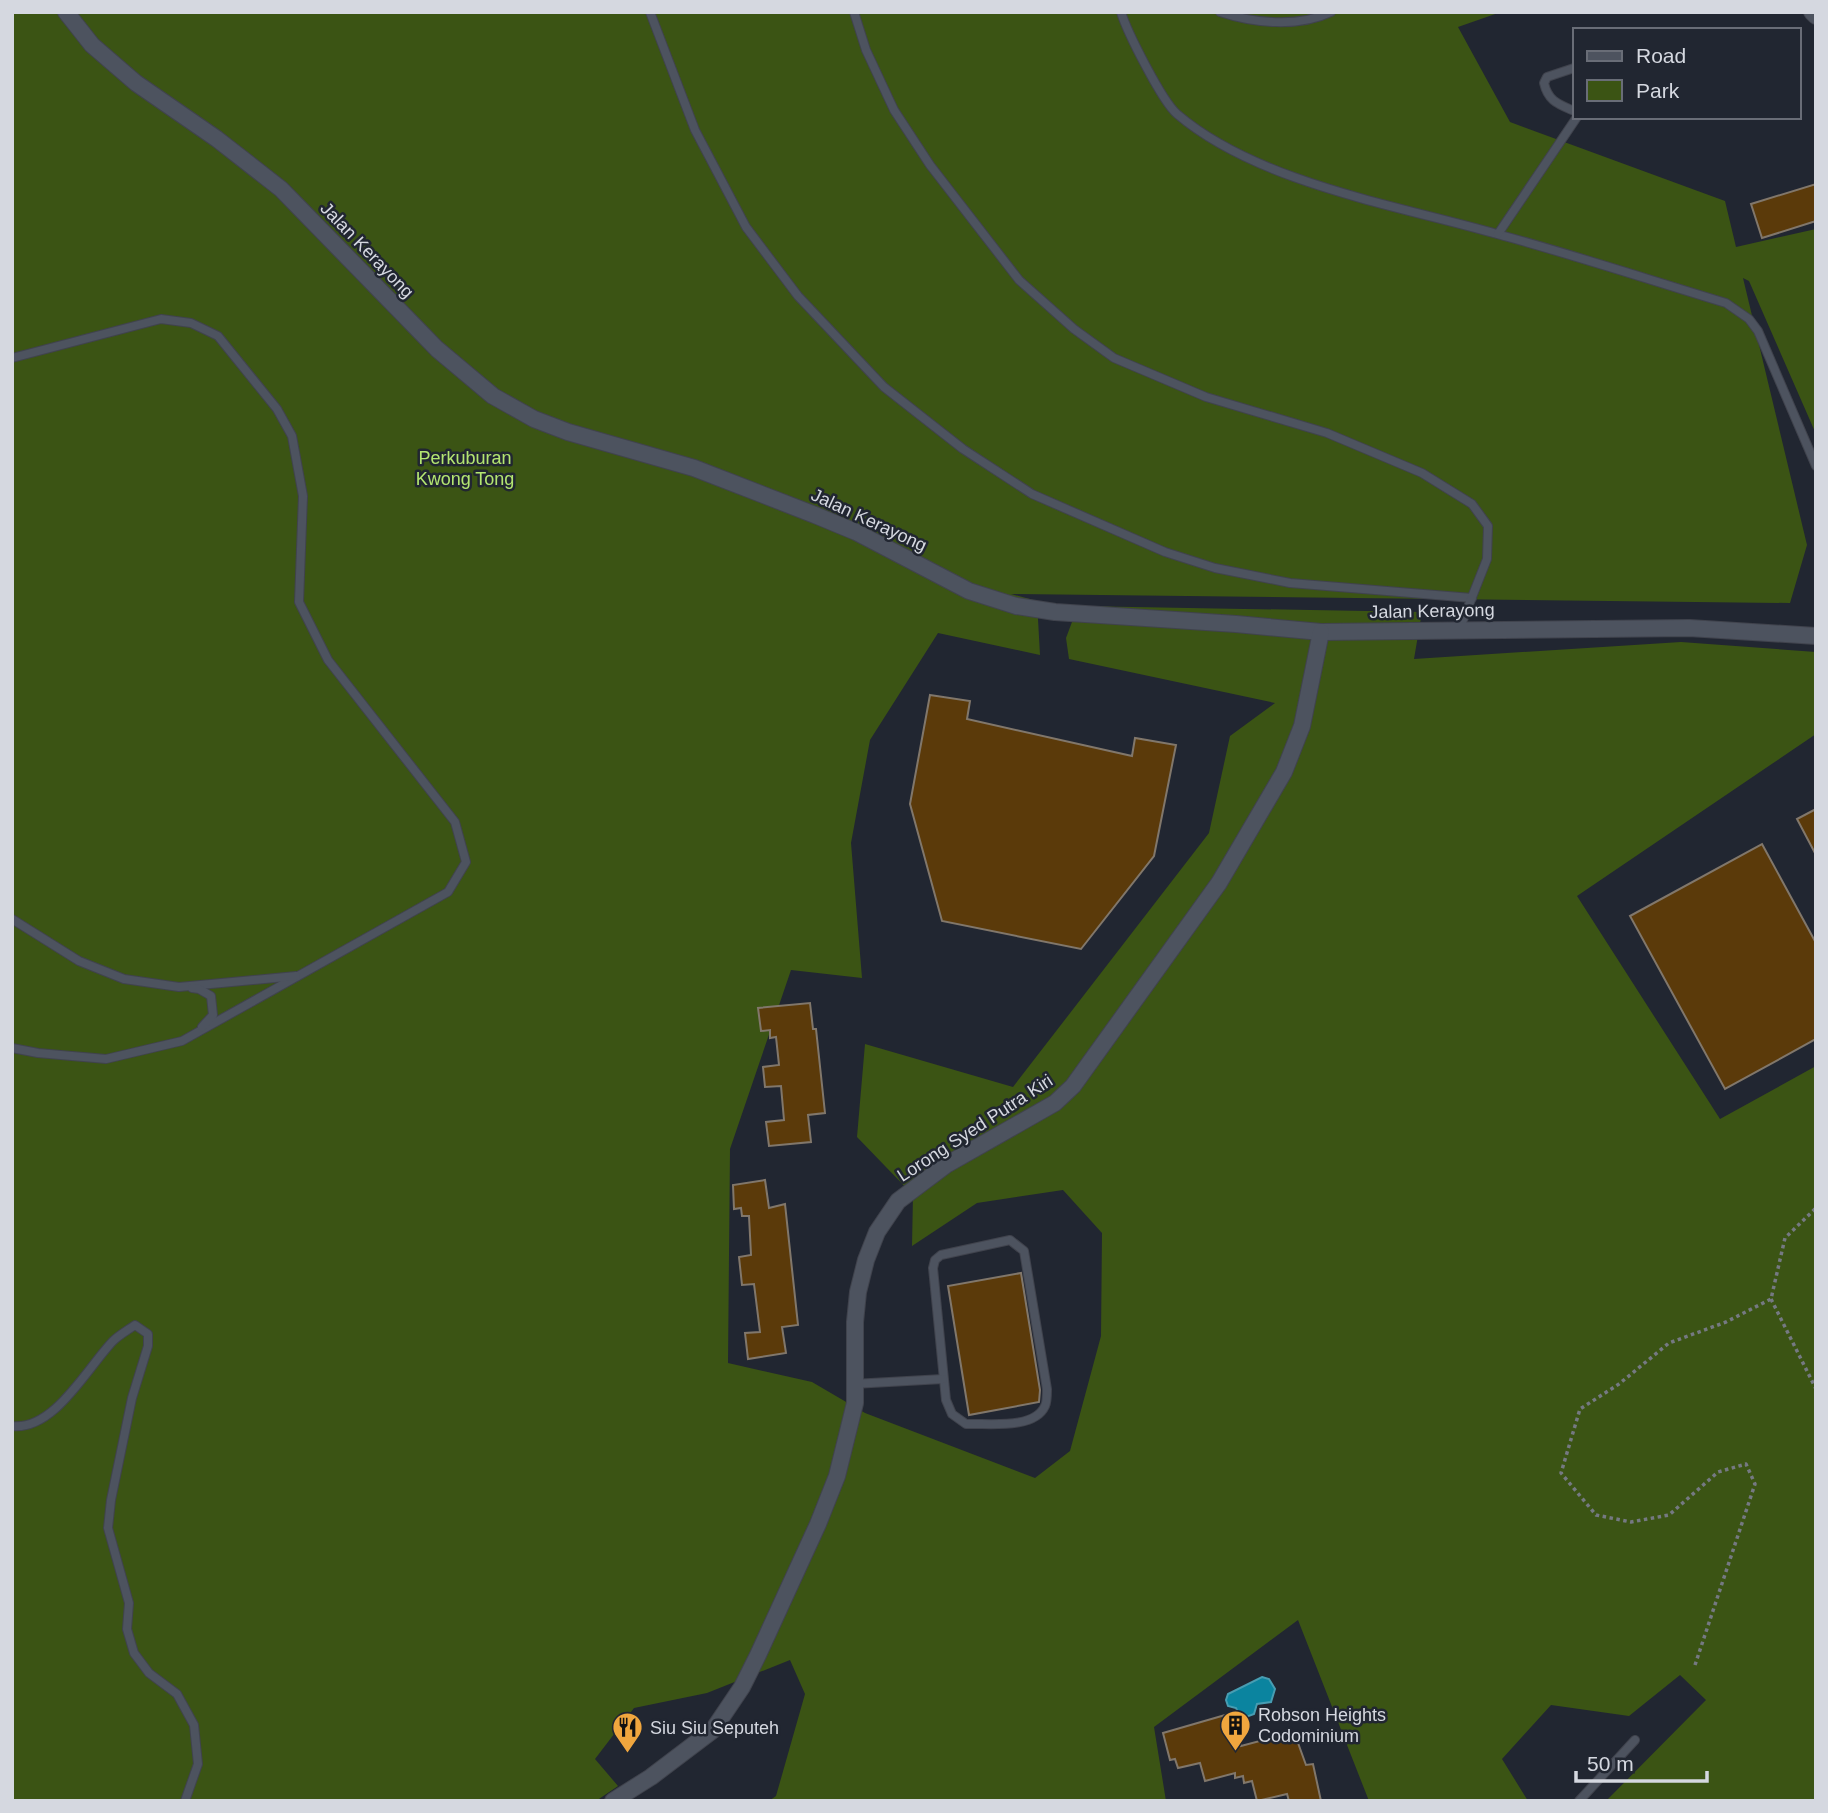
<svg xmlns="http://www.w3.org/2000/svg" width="1828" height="1813" font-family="Helvetica,sans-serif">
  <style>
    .green { fill: #3b5414 }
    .water { fill: #0b849f; stroke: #489db2; stroke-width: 2 }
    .building { fill: #5b3a0a; stroke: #81776b; stroke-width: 2 }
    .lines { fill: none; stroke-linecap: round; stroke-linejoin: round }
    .service-casing { stroke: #40434d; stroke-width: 10 }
    .minor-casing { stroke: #40434d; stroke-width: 18 }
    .path { stroke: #757982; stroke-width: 3.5; stroke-dasharray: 3.5 3.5; stroke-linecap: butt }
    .service { stroke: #4d535f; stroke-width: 8 }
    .minor { stroke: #4d535f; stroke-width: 16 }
    .labels { text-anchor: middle; stroke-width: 5; stroke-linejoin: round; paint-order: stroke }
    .street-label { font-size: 18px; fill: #d5d8e0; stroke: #212631 }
    .park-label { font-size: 18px; fill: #b4e671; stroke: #212631 }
    .poi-label { font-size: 18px; fill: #d5d8e0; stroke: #212631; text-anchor: start }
  </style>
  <rect width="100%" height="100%" fill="#212631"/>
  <path class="green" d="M 12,12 L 1501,12 L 1458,27 L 1510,122 L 1725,201 L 1736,247 L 1816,229 L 1816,434 L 1749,281 L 1743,278 L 1807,545 L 1790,603 L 1011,594 L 1037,601 L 1040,655 L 938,633 L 870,740 L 851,843 L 862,978 L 791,970 L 730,1149 L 728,1363 L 812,1382 L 865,1413 L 1035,1478 L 1070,1451 L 1101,1336 L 1102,1233 L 1063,1190 L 977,1203 L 912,1246 L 913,1195 L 857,1137 L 865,1044 L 1013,1087 L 1209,833 L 1230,736 L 1275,703 L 1069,659 L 1066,638 L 1078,606 L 1422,612 L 1414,659 L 1681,642 L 1816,652 L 1816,734 L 1577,896 L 1720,1119 L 1816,1066 L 1816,1801 L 1606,1801 L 1706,1700 L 1680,1675 L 1629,1716 L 1551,1705 L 1502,1759 L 1528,1801 L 1369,1801 L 1298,1620 L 1154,1727 L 1166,1801 L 769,1801 L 776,1796 L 805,1694 L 790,1660 L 707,1693 L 634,1708 L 595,1759 L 618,1786 L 596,1801 L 12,1801 Z"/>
  <path class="water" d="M 1262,1677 L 1269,1679 L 1275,1689 L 1271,1702 L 1257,1704 L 1254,1714 L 1246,1717 L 1239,1714 L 1236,1708 L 1228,1706 L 1226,1700 L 1228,1694 Z"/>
  <g class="building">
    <path d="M 1816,184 L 1816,221 L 1762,238 L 1751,204 Z"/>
    <path d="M 930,695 L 970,701 L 967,719 L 1132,756 L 1135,738 L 1176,745 L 1154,856 L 1081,949 L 942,921 L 910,804 Z"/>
    <path d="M 1816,809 L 1816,855 L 1797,819 Z"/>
    <path d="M 1762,844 L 1816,943 L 1816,1039 L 1725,1089 L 1630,916 Z"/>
    <path d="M 810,1003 L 813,1029 L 816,1029 L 825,1113 L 808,1115 L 811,1142 L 769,1146 L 766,1122 L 784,1120 L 781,1086 L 765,1087 L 763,1067 L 779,1065 L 776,1037 L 770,1038 L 770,1030 L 761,1031 L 758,1008 Z"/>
    <path d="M 765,1180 L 769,1208 L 785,1204 L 798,1325 L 782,1327 L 786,1353 L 748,1359 L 745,1333 L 760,1332 L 754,1284 L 742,1285 L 739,1257 L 751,1255 L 749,1216 L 742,1216 L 741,1208 L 734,1209 L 733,1185 Z"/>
    <path d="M 1021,1273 L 1040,1390 L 1039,1402 L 969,1415 L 948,1286 Z"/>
    <path d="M 1232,1713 L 1241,1746 L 1294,1732 L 1306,1765 L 1313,1764 L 1321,1801 L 1289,1801 L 1287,1794 L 1257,1801 L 1252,1781 L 1244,1783 L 1243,1776 L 1235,1778 L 1235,1773 L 1205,1781 L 1200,1763 L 1178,1768 L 1175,1759 L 1170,1760 L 1163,1733 Z"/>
  </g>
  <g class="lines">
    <defs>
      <g id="service">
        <path d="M 650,12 L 695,130 L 746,227 L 798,296 L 884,387 L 963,449 L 1032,494 L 1165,552 L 1215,568 L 1290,583 L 1472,598"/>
        <path d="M 854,12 L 866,50 L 894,110 L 930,165 L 1019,280 L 1074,329 L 1114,358 L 1206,397 L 1327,433 L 1422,473 L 1472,504 L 1488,526 L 1487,559 L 1459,630"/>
        <path d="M 1121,12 C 1127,32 1162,101 1177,114 C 1258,183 1396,205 1497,234 C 1574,255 1650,280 1726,303 L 1749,319 L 1758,331 L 1816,466"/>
        <path d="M 1220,12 C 1253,23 1298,28 1331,12"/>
        <path d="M 1574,68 L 1547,77 L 1544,83 C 1548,101 1558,104 1574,111"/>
        <path d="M 1498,234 L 1577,117"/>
        <path d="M 12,358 L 161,319 L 191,323 L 218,336 L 277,409 L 292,436 L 303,496 L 299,602 L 328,660 L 455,822 L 466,862 L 448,892 L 182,1041 L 106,1059 L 38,1053 L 12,1048"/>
        <path d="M 12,919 L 79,961 L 124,979 L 179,987 L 296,976"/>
        <path d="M 192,988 L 199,989 L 211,996 L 213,1015 L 202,1027"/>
        <path d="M 1010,1240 L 1024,1251 L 1047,1389 C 1047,1394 1047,1402 1045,1406 C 1034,1430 988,1423 966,1424 L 952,1414 L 946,1400 L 933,1268 L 935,1260 L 941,1255 Z"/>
        <path d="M 853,1384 L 943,1379"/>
        <path d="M 12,1426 C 54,1431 87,1368 113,1341 C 119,1335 128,1330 135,1325 L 148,1334 L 148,1346 L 132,1398 L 111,1500 L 108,1528 L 129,1603 L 127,1629 L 134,1653 L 149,1673 L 177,1694 L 194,1725 L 198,1764 L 185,1801"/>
        <path d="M 1579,1801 L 1635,1740"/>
      </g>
      <g id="minor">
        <path d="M 66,12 L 92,45 L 136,83 L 217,139 L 281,189 L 437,349 L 493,396 L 534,419 L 568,432 L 694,468 L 815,515 L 856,532 L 969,591 L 1016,606 L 1055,612 L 1236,624 L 1321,632 L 1689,628 L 1816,636"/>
        <path d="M 1812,12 L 1816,16"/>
        <path d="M 613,1801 L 651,1777 L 713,1730 L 742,1687 L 758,1655 L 818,1524 L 837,1476 L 855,1403 L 855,1322 L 858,1292 L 866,1260 L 877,1232 L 898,1201 L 946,1165 L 1055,1103 L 1073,1086 L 1219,883 L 1284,772 L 1302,726 L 1321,632"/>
      </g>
    </defs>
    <use href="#service" class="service-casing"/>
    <use href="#minor" class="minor-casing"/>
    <g class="path">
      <path d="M 1771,1299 L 1816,1389"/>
      <path d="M 1695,1665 L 1755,1484 L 1746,1464 L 1718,1472 L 1669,1515 L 1631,1522 L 1596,1515 L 1561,1473 L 1580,1409 L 1619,1384 L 1669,1343 L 1726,1322 L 1771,1299 L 1785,1238 L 1816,1208"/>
    </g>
    <use href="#service" class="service"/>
    <use href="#minor" class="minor"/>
  </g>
  <defs>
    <symbol id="building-pin" viewBox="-11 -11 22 30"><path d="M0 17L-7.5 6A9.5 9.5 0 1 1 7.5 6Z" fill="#f0a63e" stroke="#212631"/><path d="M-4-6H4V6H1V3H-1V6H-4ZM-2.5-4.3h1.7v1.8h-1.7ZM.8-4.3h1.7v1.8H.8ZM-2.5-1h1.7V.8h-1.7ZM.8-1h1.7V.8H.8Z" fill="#111"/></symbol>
    <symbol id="restaurant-pin" viewBox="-11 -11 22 30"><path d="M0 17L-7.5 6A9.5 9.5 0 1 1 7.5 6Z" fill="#f0a63e" stroke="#212631"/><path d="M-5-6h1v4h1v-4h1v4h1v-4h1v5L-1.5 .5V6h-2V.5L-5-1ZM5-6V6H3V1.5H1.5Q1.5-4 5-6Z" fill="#111"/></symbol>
  </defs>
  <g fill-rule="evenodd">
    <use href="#building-pin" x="1218" y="1708" width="35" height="47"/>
    <use href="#restaurant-pin" x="610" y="1710" width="35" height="47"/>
  </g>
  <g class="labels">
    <g class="street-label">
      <text transform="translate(367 250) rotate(46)" y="6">Jalan Kerayong</text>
      <text transform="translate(869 520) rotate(25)" y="6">Jalan Kerayong</text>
      <text transform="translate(1432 611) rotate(-1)" y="6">Jalan Kerayong</text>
      <text transform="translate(975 1128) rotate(-33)" y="6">Lorong Syed Putra Kiri</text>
    </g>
    <g class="park-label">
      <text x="465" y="464">Perkuburan<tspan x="465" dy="21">Kwong Tong</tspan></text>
    </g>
    <g class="poi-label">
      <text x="1258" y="1721">Robson Heights<tspan x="1258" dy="21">Codominium</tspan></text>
      <text x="650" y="1734">Siu Siu Seputeh</text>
    </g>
  </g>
  <rect width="1828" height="1813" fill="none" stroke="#d5d8e0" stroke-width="28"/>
  <rect x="1573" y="28" width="228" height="91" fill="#212631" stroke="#696d77" stroke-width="2"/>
  <rect x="1587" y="51" width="35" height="10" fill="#4d535f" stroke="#696d77" stroke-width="2"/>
  <text x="1636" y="63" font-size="21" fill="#d5d8e0">Road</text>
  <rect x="1587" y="80" width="35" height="21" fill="#3b5414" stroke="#696d77" stroke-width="2"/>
  <text x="1636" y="98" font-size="21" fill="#d5d8e0">Park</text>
  <path d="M1576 1771v10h131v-10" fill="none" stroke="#d5d8e0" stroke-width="3.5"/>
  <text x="1587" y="1771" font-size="21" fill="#d5d8e0" stroke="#212631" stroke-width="5" paint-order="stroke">50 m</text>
</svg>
